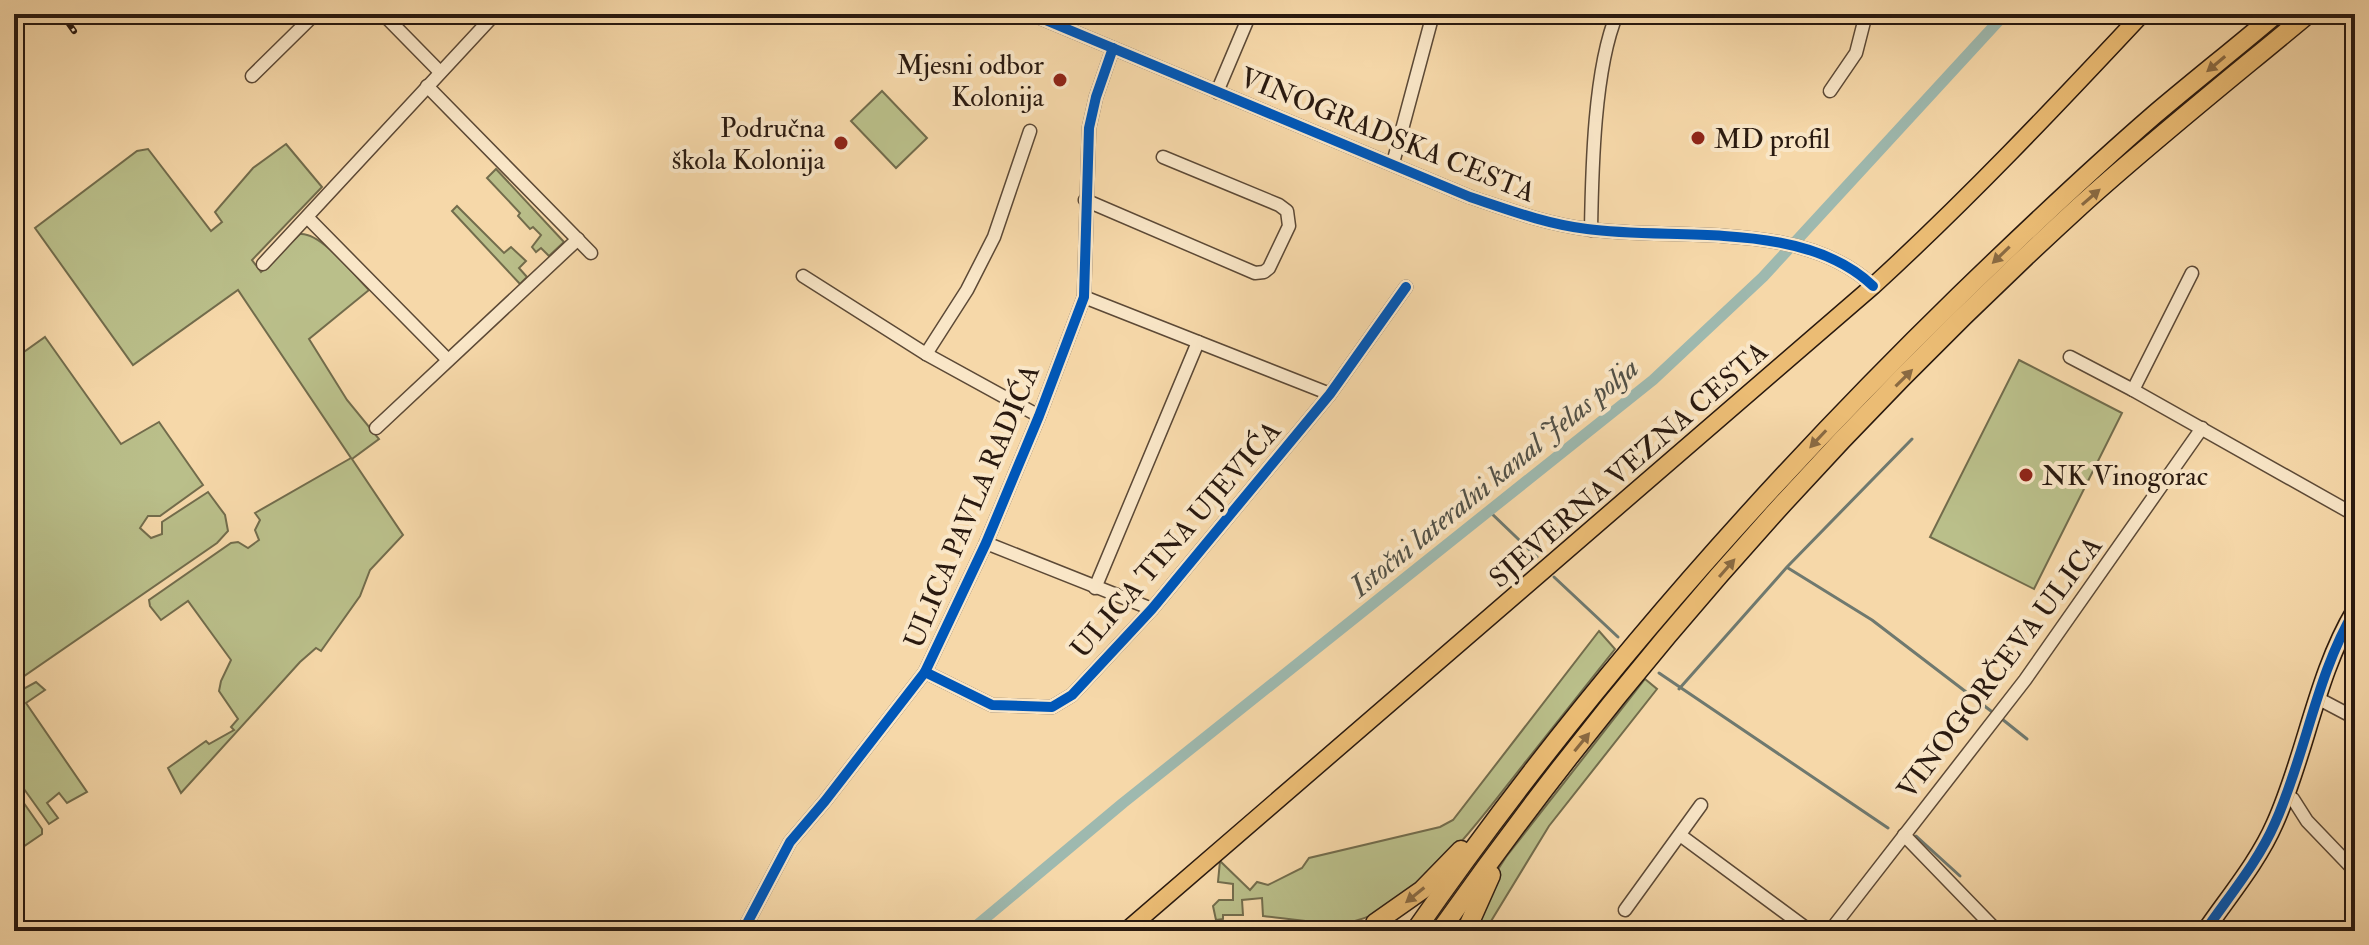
<svg xmlns="http://www.w3.org/2000/svg" width="2369" height="945" font-family="'IM FELL Double Pica',serif">
  <style>
    .green { fill: #babf8a; stroke: #726c4c; stroke-width: 2 }
    .lines { fill: none; stroke-linecap: round; stroke-linejoin: round }
    .stream { stroke: #6f796f; stroke-width: 3 }
    .canal { stroke: #9eb9af; stroke-width: 11 }
    .minor-casing { stroke: #5c4936; stroke-width: 15 }
    .major-casing { stroke: #29190f; stroke-width: 19 }
    .highway-casing { stroke: #29190f; stroke-width: 21 }
    .minor { stroke: #f9e6c7; stroke-width: 12 }
    .major { stroke: #ebbc74; stroke-width: 16 }
    .highway { stroke: #ebbc74; stroke-width: 18 }
    .rail-casing { stroke: #29190f; stroke-width: 6 }
    .rail { stroke: #f9e6c7; stroke-width: 3; stroke-dasharray: 9; stroke-linecap: butt }
    .cycleway-casing { stroke: #f9e6c7; stroke-width: 15 }
    .cycleway { stroke: #0057b8; stroke-width: 10 }
    .oneway { fill: #8a6a42 }
    .poi-dot { fill: #8f2418; stroke: #f9e6c7; stroke-width: 3 }
    .labels { text-anchor: middle; stroke-width: 8; stroke-linejoin: round; paint-order: stroke }
    .poi-label { font-size: 28px; fill: #29190f; stroke: #f9e6c7; text-anchor: end }
    .street-label { font-size: 28px; fill: #29190f; stroke: #f9e6c7 }
    .water-label { font-size: 30px; font-style: italic; fill: #525147; stroke: #f9e6c7 }
  </style>
  <rect width="100%" height="100%" fill="#f6d8a9"/>
  <filter id="stains"><feTurbulence type="fractalNoise" baseFrequency=".0025" numOctaves="4"/><feColorMatrix values="0 0 0 0 .2 0 0 0 0 .09 0 0 0 0 .02 0 0 0 .5 -.17"/></filter>
  <radialGradient id="worn" r=".72"><stop offset=".6" stop-color="#630" stop-opacity="0"/><stop offset="1" stop-color="#630" stop-opacity=".3"/></radialGradient>
  <g class="green">
    <path d="M 882,91 L 927,138 L 896,168 L 851,121 Z"/>
    <path d="M 286,144 L 322,187 L 252,260 L 261,272 L 300,234 C 321,232 354,275 369,290 L 309,339 L 347,400 L 379,439 L 352,459 L 403,535 L 370,570 L 360,596 L 321,651 L 316,648 L 300,662 L 181,793 L 168,768 L 206,741 L 209,744 L 234,730 L 231,727 L 238,719 L 219,691 L 221,681 L 231,660 L 188,601 L 161,620 L 150,606 L 149,600 L 231,543 L 238,542 L 248,548 L 259,540 L 255,530 L 260,520 L 255,513 L 351,458 L 238,290 L 133,365 L 35,228 L 137,151 L 148,149 L 211,231 L 222,222 L 215,212 L 253,168 Z"/>
    <path d="M 496,169 L 564,242 L 549,256 L 541,248 L 536,252 L 532,247 L 541,235 L 533,227 L 530,229 L 518,216 L 520,213 L 487,178 Z"/>
    <path d="M 457,206 L 504,253 L 511,247 L 526,261 L 519,268 L 527,277 L 520,284 L 452,211 Z"/>
    <path d="M 45,337 L 121,444 L 159,422 L 203,485 L 160,516 L 148,516 L 140,528 L 151,538 L 162,534 L 162,522 L 208,492 L 225,515 L 228,531 L 217,543 L 14,683 L 14,359 Z"/>
    <path d="M 2019,360 L 2122,413 L 2034,589 L 1930,537 Z"/>
    <path d="M 1599,631 L 1615,649 C 1584,688 1554,726 1523,765 C 1481,818 1422,903 1355,921 C 1335,927 1285,918 1263,916 L 1262,898 L 1242,900 L 1243,915 L 1223,915 L 1223,919 L 1216,920 L 1213,906 L 1219,900 L 1233,900 L 1233,884 L 1218,882 L 1220,861 L 1250,890 L 1257,882 L 1268,885 L 1302,868 L 1309,858 L 1440,827 L 1453,820 Z"/>
    <path d="M 1645,679 L 1657,689 L 1549,826 L 1485,931 L 1469,931 L 1497,871 L 1506,857 Z"/>
    <path d="M 36,682 L 45,690 L 26,703 L 87,792 L 67,803 L 59,793 L 47,803 L 58,818 L 49,824 L 14,775 L 14,694 Z"/>
    <path d="M 14,789 L 42,829 L 42,834 L 14,853 Z"/>
  </g>
  <g class="lines">
    <g class="stream">
      <path d="M 1490,512 L 1537,557"/>
      <path d="M 1788,568 L 1872,620 L 1991,711"/>
      <path d="M 1554,577 L 1618,637"/>
      <path d="M 1659,673 L 1888,828"/>
      <path d="M 1679,689 L 1787,567 L 1912,439"/>
      <path d="M 2002,719 L 2027,739"/>
      <path d="M 1916,836 L 1960,876"/>
    </g>
    <path class="canal" d="M 970,931 L 1123,803 L 1653,380 L 1763,277 L 2005,14"/>
    <defs>
      <g id="minor">
        <path d="M 383,14 L 440,72"/>
        <path d="M 1031,14 L 1470,197 C 1509,210 1546,224 1587,229 C 1675,241 1803,219 1873,286"/>
        <path d="M 252,76 L 315,14"/>
        <path d="M 427,86 L 591,253"/>
        <path d="M 1830,91 L 1856,53 L 1866,14"/>
        <path d="M 1217,92 L 1250,14"/>
        <path d="M 1393,163 L 1433,14"/>
        <path d="M 1085,200 L 1255,273 L 1264,272 L 1269,268 L 1289,226 L 1287,211 L 1279,205 L 1163,157"/>
        <path d="M 308,218 L 448,360"/>
        <path d="M 1591,230 C 1592,170 1594,68 1617,14"/>
        <path d="M 263,264 L 495,14"/>
        <path d="M 803,276 L 926,354 L 1039,416"/>
        <path d="M 1084,297 L 1330,394"/>
        <path d="M 926,354 L 967,290 L 994,237 L 1030,131"/>
        <path d="M 2070,357 L 2133,390 L 2355,515"/>
        <path d="M 2133,390 L 2192,273"/>
        <path d="M 376,428 L 578,239"/>
        <path d="M 986,543 L 1152,609"/>
        <path d="M 1095,588 L 1198,342"/>
        <path d="M 925,672 L 992,705 L 1052,707 L 1072,695 L 1152,609 L 1330,394 L 1406,287"/>
        <path d="M 2319,699 L 2355,718"/>
        <path d="M 2287,795 L 2293,799 L 2307,821 L 2355,871"/>
        <path d="M 1680,835 L 1810,931"/>
        <path d="M 1904,835 L 1997,931"/>
        <path d="M 1625,910 L 1701,805"/>
        <path d="M 743,931 L 790,842 L 825,801 L 925,672 L 986,543 L 1039,416 L 1084,297 L 1089,128 L 1096,97 L 1113,48"/>
        <path d="M 1830,931 L 2025,680 L 2202,428"/>
      </g>
      <g id="major">
        <path d="M 1126,931 L 1873,286 C 1967,200 2055,107 2142,14"/>
        <path d="M 2205,931 C 2229,896 2258,862 2275,823 C 2306,754 2316,675 2355,610"/>
      </g>
      <g id="highway">
        <path d="M 1375,923 L 1422,890 L 1461,850"/>
        <path d="M 1415,931 C 1574,702 1759,491 1959,296 C 2023,234 2087,173 2154,115 C 2194,81 2236,48 2276,14"/>
        <path d="M 1440,931 C 1625,668 1842,424 2079,207 C 2153,140 2231,78 2308,14"/>
        <path d="M 1466,931 L 1491,875"/>
      </g>
    </defs>
    <use href="#minor" class="minor-casing"/>
    <use href="#major" class="major-casing"/>
    <use href="#highway" class="highway-casing"/>
    <use href="#minor" class="minor"/>
    <use href="#major" class="major"/>
    <use href="#highway" class="highway"/>
    <defs>
      <path id="rail" d="M 62,14 L 74,31"/>
    </defs>
    <use href="#rail" class="rail-casing"/>
    <use href="#rail" class="rail"/>
    <defs>
      <g id="cycleway">
        <path d="M 1031,14 L 1470,197 C 1509,210 1546,224 1587,229 C 1675,241 1803,219 1873,286"/>
        <path d="M 925,672 L 992,705 L 1052,707 L 1072,695 L 1152,609 L 1330,394 L 1406,287"/>
        <path d="M 743,931 L 790,842 L 825,801 L 925,672 L 986,543 L 1039,416 L 1084,297 L 1089,128 L 1096,97 L 1113,48"/>
        <path d="M 2205,931 C 2229,896 2258,862 2275,823 C 2306,754 2316,675 2355,610"/>
      </g>
    </defs>
    <use href="#cycleway" class="cycleway-casing"/>
    <use href="#cycleway" class="cycleway"/>
  </g>
  <defs><path id="oneway-solid" d="M-6-.8H1V-3.2L6.5 0L1 3.2V.8H-6Z" transform="scale(2)"/></defs>
  <g class="oneway">
    <use href="#oneway-solid" transform="translate(2216 64) rotate(140)"/>
    <use href="#oneway-solid" transform="translate(2091 197) rotate(-41)"/>
    <use href="#oneway-solid" transform="translate(2001 255) rotate(136)"/>
    <use href="#oneway-solid" transform="translate(1904 378) rotate(-45)"/>
    <use href="#oneway-solid" transform="translate(1818 439) rotate(133)"/>
    <use href="#oneway-solid" transform="translate(1727 568) rotate(-49)"/>
    <use href="#oneway-solid" transform="translate(1582 742) rotate(-51)"/>
    <use href="#oneway-solid" transform="translate(1415 895) rotate(141)"/>
  </g>
  <g class="poi-dot">
    <circle cx="1060" cy="80" r="8"/>
    <circle cx="1698" cy="138" r="8"/>
    <circle cx="841" cy="143" r="8"/>
    <circle cx="2026" cy="475" r="8"/>
  </g>
  <g class="labels">
    <g class="poi-label">
      <text x="1044" y="74">Mjesni odbor<tspan x="1044" dy="32">Kolonija</tspan></text>
      <text x="825" y="137">Područna<tspan x="825" dy="32">škola Kolonija</tspan></text>
      <text x="1714" y="148" text-anchor="start">MD profil</text>
      <text x="2042" y="485" text-anchor="start">NK Vinogorac</text>
    </g>
    <g class="street-label">
      <text transform="translate(1388 134) rotate(22)" y="10">VINOGRADSKA CESTA</text>
      <text transform="translate(1628 464) rotate(-41)" y="10">SJEVERNA VEZNA CESTA</text>
      <text transform="translate(971 506) rotate(-67)" y="10">ULICA PAVLA RADIĆA</text>
      <text transform="translate(1175 539) rotate(-49)" y="10">ULICA TINA UJEVIĆA</text>
      <text transform="translate(1999 667) rotate(-53)" y="10">VINOGORČEVA ULICA</text>
    </g>
    <g class="water-label">
      <text transform="translate(1494 477) rotate(-39)" y="10">Istočni lateralni kanal Jelas polja</text>
    </g>
  </g>
  <rect width="2369" height="945" fill="none" stroke="#f6d8a9" stroke-width="48"/>
  <rect x="16" y="16" width="2337" height="913" fill="none" stroke="#29190f" stroke-width="4"/>
  <rect x="24" y="24" width="2321" height="897" fill="none" stroke="#29190f" stroke-width="2"/>
  <rect width="100%" height="100%" filter="url(#stains)"/>
  <rect width="100%" height="100%" fill="url(#worn)"/>
</svg>
